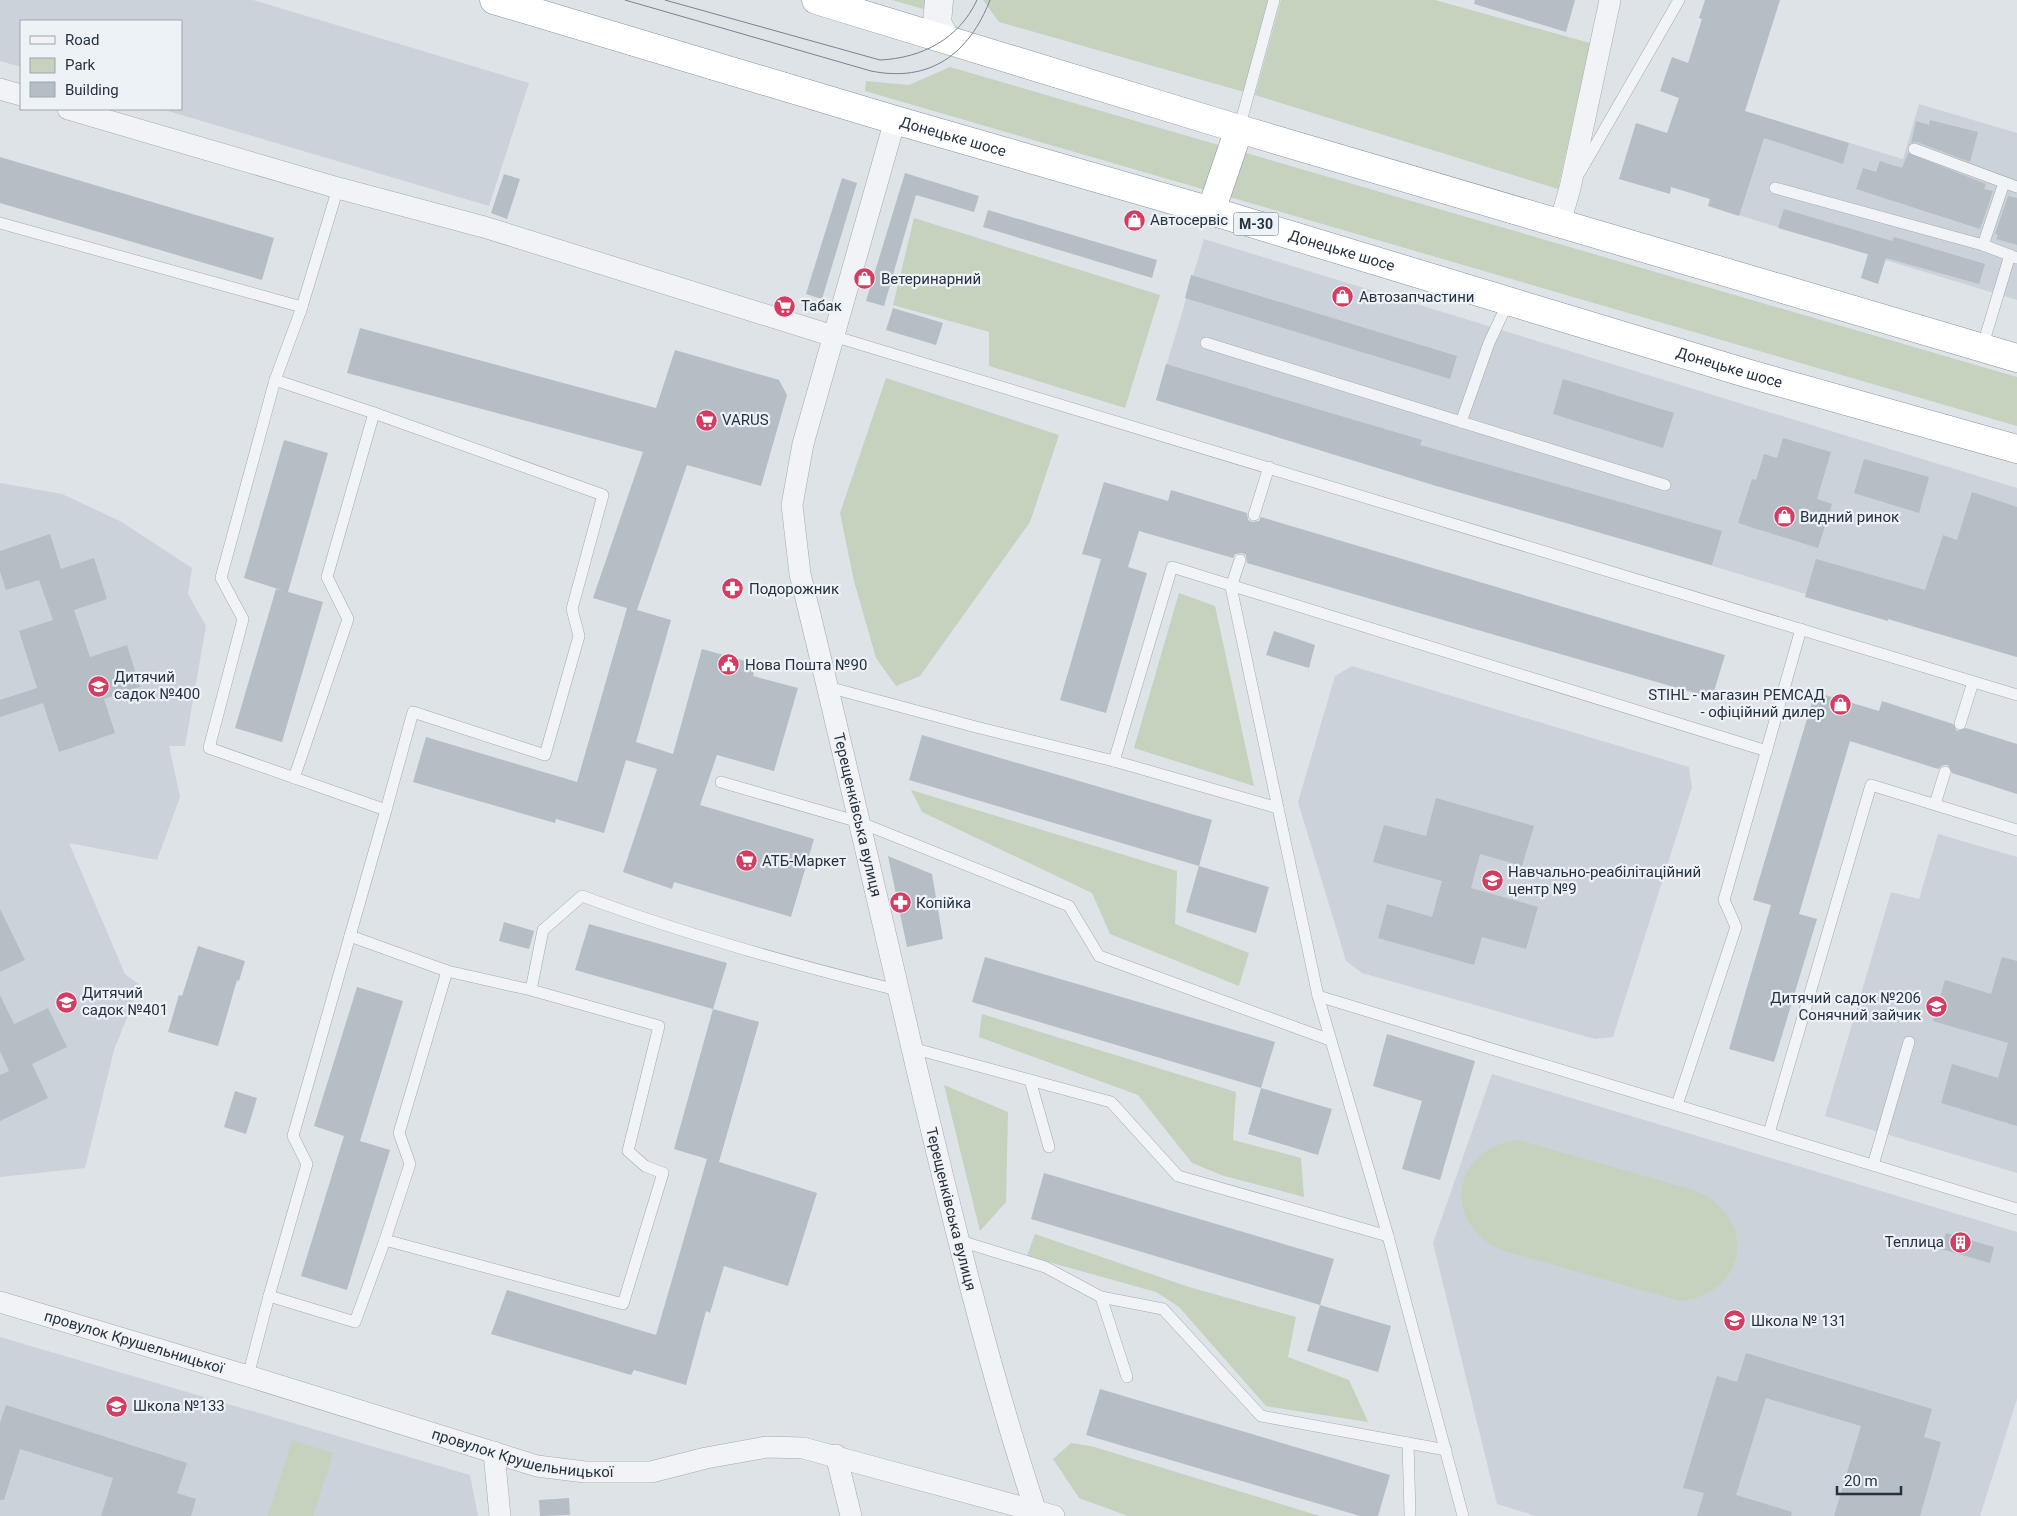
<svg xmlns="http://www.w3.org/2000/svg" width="2017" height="1516" font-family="Roboto,sans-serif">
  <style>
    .built { fill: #ccd2da }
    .green { fill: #c5d2be }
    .building { fill: #b5bdc5 }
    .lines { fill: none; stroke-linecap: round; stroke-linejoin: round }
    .service-casing { stroke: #a3aab2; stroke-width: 12 }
    .minor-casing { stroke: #a3aab2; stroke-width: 22 }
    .tertiary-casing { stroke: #a3aab2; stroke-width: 29 }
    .trunk-casing { stroke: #84929f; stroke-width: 29 }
    .service { stroke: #f1f3f6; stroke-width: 11 }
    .minor { stroke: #f1f3f6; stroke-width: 21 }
    .tertiary { stroke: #f1f3f6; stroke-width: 28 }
    .trunk { stroke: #fff; stroke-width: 28 }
    .tram { stroke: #768492; stroke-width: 1 }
    .labels { text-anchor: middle; stroke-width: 4.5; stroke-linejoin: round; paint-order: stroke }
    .shield { fill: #edf2f6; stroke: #626c77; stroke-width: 1 }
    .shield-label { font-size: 14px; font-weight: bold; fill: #263240 }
    .street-label { font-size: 15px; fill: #263240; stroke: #edf2f6 }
    .poi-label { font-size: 15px; fill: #263240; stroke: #edf2f6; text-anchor: start }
  </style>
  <rect width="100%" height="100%" fill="#dee3e8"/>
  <g class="built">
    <path d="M 0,0 L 253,0 L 529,83 L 489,206 L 161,109 L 181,109 L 181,21 L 21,21 L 21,67 L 0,61 Z"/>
    <path d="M 1919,104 L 2017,133 L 2017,300 L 1718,209 L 1750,113 L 1903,159 Z"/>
    <path d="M 1204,239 L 2017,488 L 2017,657 L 1156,400 Z"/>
    <path d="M 0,483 L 62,494 L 120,521 L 192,568 L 188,594 L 206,626 L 185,746 L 169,746 L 180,797 L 157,860 L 69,843 L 125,974 L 140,985 L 114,1050 L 85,1168 L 0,1177 Z"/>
    <path d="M 1352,666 L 1689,767 L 1692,787 L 1613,1037 L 1595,1039 L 1362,973 L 1346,961 L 1298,802 L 1335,676 Z"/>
    <path d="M 1938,834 L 2017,857 L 2017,1173 L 1825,1116 L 1891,892 L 1919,899 Z"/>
    <path d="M 1492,1074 L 2017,1232 L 2017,1399 L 1980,1516 L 1536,1516 L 1497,1504 L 1433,1243 Z"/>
    <path d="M 0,1337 L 470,1475 L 478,1516 L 0,1516 Z"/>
  </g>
  <g class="green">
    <path d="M 892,0 L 930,0 L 927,10 Z"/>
    <path d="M 983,0 L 1268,0 L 1244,92 L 999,22 Z"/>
    <path d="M 1281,0 L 1435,0 L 1590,43 L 1558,189 L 1255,95 Z"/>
    <path d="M 950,67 L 2017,377 L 2017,426 L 865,91 L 866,81 L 909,85 Z"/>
    <path d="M 914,218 L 1160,295 L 1125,408 L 989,366 L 989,332 L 893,305 Z"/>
    <path d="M 886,378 L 1059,435 L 1030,522 L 920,676 L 896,686 L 876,658 L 854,581 L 840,513 Z"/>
    <path d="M 1179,593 L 1215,606 L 1254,786 L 1134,748 Z"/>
    <path d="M 911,790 L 1177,871 L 1175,924 L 1249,953 L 1239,986 L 1110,934 L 1092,893 L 922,812 Z"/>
    <path d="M 982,1014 L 1236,1092 L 1233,1140 L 1301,1158 L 1304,1197 L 1224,1176 L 1192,1163 L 1138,1095 L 979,1037 Z"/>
    <path d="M 944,1085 L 1008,1112 L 1006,1202 L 980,1231 Z"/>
    <path d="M 1519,1140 L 1697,1191 C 1758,1219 1747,1294 1680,1301 L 1501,1250 C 1440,1222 1452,1147 1519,1140 Z"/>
    <path d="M 1035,1234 L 1189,1287 L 1296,1317 L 1288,1357 L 1349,1380 L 1368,1422 L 1266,1406 L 1179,1307 L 1156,1292 L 1027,1256 Z"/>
    <path d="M 292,1440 L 333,1453 L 313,1516 L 268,1516 Z"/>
    <path d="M 1071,1443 L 1091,1446 L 1320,1516 L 1128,1516 L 1079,1498 L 1053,1459 Z"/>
  </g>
  <g class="building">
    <path d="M 1475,0 L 1575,0 L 1566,32 L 1474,4 Z"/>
    <path d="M 1705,0 L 1780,0 L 1745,111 L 1849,143 L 1843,164 L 1764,138 L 1739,216 L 1708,206 L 1710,199 L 1671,187 L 1670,194 L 1619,179 L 1636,123 L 1667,133 L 1679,98 L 1660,91 L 1672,57 L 1688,63 L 1702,19 L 1699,18 Z"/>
    <path d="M 1930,120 L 1978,132 L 1970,162 L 1917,142 L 1911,143 L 1916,121 L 1929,125 Z"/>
    <path d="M 1908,153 L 1986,184 L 1984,189 L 1993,191 L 1980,229 L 1856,189 L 1863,168 L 1876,172 L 1880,161 L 1902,168 Z"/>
    <path d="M 0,157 L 274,238 L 262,280 L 0,203 Z"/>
    <path d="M 905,173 L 979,196 L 974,212 L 916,195 L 884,306 L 866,301 Z"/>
    <path d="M 504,174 L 520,179 L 507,219 L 491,213 Z"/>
    <path d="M 842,178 L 857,183 L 822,299 L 806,294 Z"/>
    <path d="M 2008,196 L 2017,198 L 2017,245 L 1996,239 L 1998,235 L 1995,234 Z"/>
    <path d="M 1784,209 L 1892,241 L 1894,237 L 1985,264 L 1979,284 L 1886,258 L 1878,284 L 1861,278 L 1868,254 L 1778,228 Z"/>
    <path d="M 988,210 L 1157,260 L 1152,278 L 983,227 Z"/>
    <path d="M 1191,275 L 1457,356 L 1450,379 L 1185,298 Z"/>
    <path d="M 893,308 L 943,323 L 936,345 L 886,330 Z"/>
    <path d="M 360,328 L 656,408 L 675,350 L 779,380 L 787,395 L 761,486 L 687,465 L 637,610 L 671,620 L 636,742 L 673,754 L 702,649 L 756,664 L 753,676 L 798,688 L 774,771 L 717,755 L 700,805 L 814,839 L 791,917 L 674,882 L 672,889 L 623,872 L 657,769 L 626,760 L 604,833 L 556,819 L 555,823 L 413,782 L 426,737 L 577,782 L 627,608 L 593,598 L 643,452 L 347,373 Z"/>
    <path d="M 1166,364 L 1422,440 L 1420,445 L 1722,531 L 1712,565 L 1433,485 L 1156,400 Z"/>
    <path d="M 1563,379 L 1674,413 L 1663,448 L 1553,414 Z"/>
    <path d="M 1783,438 L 1831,452 L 1817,499 L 1832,504 L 1818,548 L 1738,523 L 1752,479 L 1756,480 L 1764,454 L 1777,458 Z"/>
    <path d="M 284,440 L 328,453 L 288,592 L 323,602 L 282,742 L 235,728 L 276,589 L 284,591 L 244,578 Z"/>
    <path d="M 1864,459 L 1929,477 L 1919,513 L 1854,493 Z"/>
    <path d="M 1104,482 L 1168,501 L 1171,490 L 1181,493 L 1247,513 L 1248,520 L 1252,522 L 1259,521 L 1261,517 L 1725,655 L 1712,698 L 1247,563 L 1246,555 L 1242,553 L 1235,554 L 1233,558 L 1139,531 L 1128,567 L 1147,573 L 1106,713 L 1060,700 L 1101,559 L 1082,554 Z"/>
    <path d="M 1972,492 L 2017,507 L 2017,657 L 1888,619 L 1888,621 L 1805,597 L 1816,559 L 1925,590 L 1943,535 L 1957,540 Z"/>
    <path d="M 50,534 L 61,569 L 94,558 L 107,599 L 74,610 L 90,657 L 127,645 L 140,687 L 104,699 L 115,733 L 59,752 L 43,703 L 0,717 L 0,700 L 37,688 L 19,631 L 53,620 L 39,580 L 6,590 L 0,571 L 0,551 Z"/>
    <path d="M 1274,631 L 1315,645 L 1309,668 L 1266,655 Z"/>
    <path d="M 1815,692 L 1879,711 L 1882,701 L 1953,724 L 1957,731 L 1966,728 L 2017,744 L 2017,794 L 1952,773 L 1948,765 L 1943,765 L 1938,769 L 1850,741 L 1799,914 L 1817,919 L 1774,1062 L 1729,1049 L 1771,905 L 1753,900 Z"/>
    <path d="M 922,735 L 1212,820 L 1199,866 L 909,780 Z"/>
    <path d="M 1436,798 L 1534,826 L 1522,866 L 1480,854 L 1471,888 L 1538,907 L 1526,949 L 1482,937 L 1474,965 L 1378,938 L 1387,904 L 1432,917 L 1442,881 L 1373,862 L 1384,825 L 1426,836 Z"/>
    <path d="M 888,856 L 932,874 L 943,939 L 907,947 Z"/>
    <path d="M 1199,866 L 1269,887 L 1256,933 L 1186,912 Z"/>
    <path d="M 0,909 L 25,960 L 0,972 Z"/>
    <path d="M 504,922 L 534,931 L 529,949 L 499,941 Z"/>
    <path d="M 589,924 L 727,963 L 713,1009 L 575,970 Z"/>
    <path d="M 198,946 L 245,961 L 239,981 L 237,980 L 218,1046 L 168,1032 L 179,995 L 182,996 Z"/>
    <path d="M 985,957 L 1275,1042 L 1261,1088 L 972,1002 Z"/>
    <path d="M 2002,957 L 2017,961 L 2017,1126 L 1941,1103 L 1952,1064 L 1998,1078 L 2008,1043 L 1933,1021 L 1945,980 L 1991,994 Z"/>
    <path d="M 357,987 L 403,1001 L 360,1141 L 390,1150 L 347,1290 L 301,1276 L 344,1136 L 314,1126 Z"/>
    <path d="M 0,995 L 14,1024 L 48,1008 L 67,1047 L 32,1064 L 48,1098 L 0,1121 L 0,1075 L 9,1071 L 0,1051 Z"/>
    <path d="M 713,1009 L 759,1022 L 719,1162 L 817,1193 L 788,1286 L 724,1266 L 710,1313 L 706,1311 L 686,1385 L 634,1370 L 631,1375 L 491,1334 L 507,1290 L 656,1335 L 707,1159 L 674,1149 Z"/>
    <path d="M 1387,1034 L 1475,1061 L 1440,1180 L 1402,1169 L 1422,1101 L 1373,1086 Z"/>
    <path d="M 1261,1088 L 1332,1109 L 1318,1155 L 1248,1134 Z"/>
    <path d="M 235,1091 L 257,1098 L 246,1134 L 224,1127 Z"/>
    <path d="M 1044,1173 L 1334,1259 L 1320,1305 L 1031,1219 Z"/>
    <path d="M 1946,1233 L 1994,1247 L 1990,1263 L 1941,1249 Z"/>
    <path d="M 1320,1305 L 1391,1326 L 1378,1372 L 1307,1351 Z"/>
    <path d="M 1746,1353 L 1932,1409 L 1924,1437 L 1941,1442 L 1920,1516 L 1834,1516 L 1861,1426 L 1766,1398 L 1736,1495 L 1792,1512 L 1791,1516 L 1697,1516 L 1704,1493 L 1683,1488 L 1698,1438 L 1717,1376 L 1737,1382 Z"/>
    <path d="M 1100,1389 L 1390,1475 L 1378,1516 L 1360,1516 L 1086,1435 Z"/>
    <path d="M 6,1405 L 187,1463 L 177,1493 L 196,1499 L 191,1516 L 101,1516 L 113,1478 L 20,1449 L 4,1500 L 0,1500 L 0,1423 Z"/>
    <path d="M 569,1498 L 570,1515 L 540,1516 L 539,1500 Z"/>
  </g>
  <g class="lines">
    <defs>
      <g id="service">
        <path d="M 1239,129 L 1274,0"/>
        <path d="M 1914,149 L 2017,187"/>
        <path d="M 1580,172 L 1679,0"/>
        <path d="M 338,188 L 301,310 L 275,380 L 374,413"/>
        <path d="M 1775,188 L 1983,245 L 2017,258"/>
        <path d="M 0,223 L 302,307"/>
        <path d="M 1983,245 L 2004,183"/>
        <path d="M 833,336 L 2017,695"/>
        <path d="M 1206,343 L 1665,485"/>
        <path d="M 1982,348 L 2010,255"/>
        <path d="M 275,380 L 221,578 L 243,619 L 209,748 L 386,810 L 350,936"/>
        <path d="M 1461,422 L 1489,343 L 1509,300"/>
        <path d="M 1254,515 L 1269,467"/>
        <path d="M 1240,560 L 1231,587 L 1318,996 L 1388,1236 L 1463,1516"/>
        <path d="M 828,687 L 976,727 L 1114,761 L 1278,808"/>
        <path d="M 1960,724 L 1973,682"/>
        <path d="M 1114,761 L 1172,567 L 1767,751"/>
        <path d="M 294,778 L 348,619 L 327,577 L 374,413 L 603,495 L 572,609 L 579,636 L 545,755 L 413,712 L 386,810"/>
        <path d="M 721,782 L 859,822 L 1069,906 L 1099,956 L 1330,1040"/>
        <path d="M 1935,804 L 1945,772"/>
        <path d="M 531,990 L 447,971 L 399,1133 L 410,1164 L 385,1240 L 623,1304 L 663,1173 L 645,1166 L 628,1151 L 659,1026 L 531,990 L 543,930 L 582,896 C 684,934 791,964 897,990"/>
        <path d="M 1318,996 L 2017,1209"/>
        <path d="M 912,1048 L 1111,1102 L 1178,1176 L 1388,1236"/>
        <path d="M 1030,1080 L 1049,1147"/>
        <path d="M 1677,1105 L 1736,927 L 1724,900 L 1801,629"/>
        <path d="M 1769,1133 L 1871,785 L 2017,830"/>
        <path d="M 1873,1165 L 1909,1042"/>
        <path d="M 957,1240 L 1045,1267 L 1101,1297 L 1163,1309 L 1261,1416 L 1446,1450"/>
        <path d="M 269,1296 L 307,1164 L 293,1136 L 350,936 L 447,971"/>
        <path d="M 1101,1297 L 1127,1377"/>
        <path d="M 248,1376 L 269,1296 L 355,1322 L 385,1240"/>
        <path d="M 1408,1443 L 1410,1513"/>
      </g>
      <g id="minor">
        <path d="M 0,89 L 21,95"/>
        <path d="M 68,109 L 338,188 L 484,227 L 833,336"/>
        <path id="s1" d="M 895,120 L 803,444 L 792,505 L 800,574 C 841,740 879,907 918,1074 C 953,1220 988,1366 1035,1509"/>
        <path d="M 1560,223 L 1570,188 L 1610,0"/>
        <path id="s2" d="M 0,1302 L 248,1376 L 537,1466 L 585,1472 L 651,1472 L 706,1458 L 767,1447 L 803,1448 L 1054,1516"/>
        <path d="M 494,1452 L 500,1516"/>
        <path d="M 836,1455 L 851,1516"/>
      </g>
      <path id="tertiary" d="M 939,0 L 937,23 L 946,39"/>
      <g id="trunk">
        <path id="s3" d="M 494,0 L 895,120 L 1211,211 L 1746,373 L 2017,449"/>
        <path d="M 816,0 L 1239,129 L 2017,358"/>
        <path d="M 1211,211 L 1239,129"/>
      </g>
    </defs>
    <use href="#service" class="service-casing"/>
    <use href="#minor" class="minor-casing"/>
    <use href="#tertiary" class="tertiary-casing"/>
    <use href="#trunk" class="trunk-casing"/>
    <use href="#service" class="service"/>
    <use href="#minor" class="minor"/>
    <use href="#tertiary" class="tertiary"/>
    <use href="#trunk" class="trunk"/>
    <g class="tram">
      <path d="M 625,0 L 871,71 C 930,83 969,54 990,0"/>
      <path d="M 665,0 L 880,60 C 922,58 959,39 977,0"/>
    </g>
  </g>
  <defs>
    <symbol id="shop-disc" viewBox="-11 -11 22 22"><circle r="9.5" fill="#d43c62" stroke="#edf2f6"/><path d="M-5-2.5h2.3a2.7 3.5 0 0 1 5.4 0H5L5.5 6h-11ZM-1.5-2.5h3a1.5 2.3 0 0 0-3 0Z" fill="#fff"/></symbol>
    <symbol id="supermarket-disc" viewBox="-11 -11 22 22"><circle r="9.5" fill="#d43c62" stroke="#edf2f6"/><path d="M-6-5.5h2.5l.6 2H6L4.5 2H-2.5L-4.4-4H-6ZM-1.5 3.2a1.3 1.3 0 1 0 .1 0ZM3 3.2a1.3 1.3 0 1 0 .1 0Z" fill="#fff"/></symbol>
    <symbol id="pharmacy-disc" viewBox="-11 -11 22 22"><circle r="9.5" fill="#d43c62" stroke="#edf2f6"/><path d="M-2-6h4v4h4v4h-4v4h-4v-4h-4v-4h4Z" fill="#fff"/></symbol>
    <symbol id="civic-disc" viewBox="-11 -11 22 22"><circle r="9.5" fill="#d43c62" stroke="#edf2f6"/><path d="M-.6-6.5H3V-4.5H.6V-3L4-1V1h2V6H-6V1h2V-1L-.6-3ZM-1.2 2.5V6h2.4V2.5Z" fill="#fff"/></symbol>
    <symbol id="school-disc" viewBox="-11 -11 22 22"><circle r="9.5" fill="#d43c62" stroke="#edf2f6"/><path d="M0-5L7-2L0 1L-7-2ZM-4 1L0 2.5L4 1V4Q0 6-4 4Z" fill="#fff"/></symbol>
    <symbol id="building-disc" viewBox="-11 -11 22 22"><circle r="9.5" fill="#d43c62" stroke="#edf2f6"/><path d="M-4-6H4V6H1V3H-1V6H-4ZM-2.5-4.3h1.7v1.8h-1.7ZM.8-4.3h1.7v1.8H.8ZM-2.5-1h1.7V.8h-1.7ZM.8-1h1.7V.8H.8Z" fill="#fff"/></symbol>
  </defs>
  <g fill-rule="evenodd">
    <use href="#shop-disc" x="1122" y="208" width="25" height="25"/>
    <use href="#shop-disc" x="852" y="266" width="25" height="25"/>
    <use href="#shop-disc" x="1330" y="284" width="25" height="25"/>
    <use href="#supermarket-disc" x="772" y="294" width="25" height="25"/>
    <use href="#supermarket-disc" x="694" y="408" width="25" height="25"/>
    <use href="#shop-disc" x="1772" y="504" width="25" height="25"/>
    <use href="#pharmacy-disc" x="720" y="576" width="25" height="25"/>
    <use href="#civic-disc" x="716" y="652" width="25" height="25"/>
    <use href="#school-disc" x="86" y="674" width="25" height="25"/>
    <use href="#shop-disc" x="1828" y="692" width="25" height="25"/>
    <use href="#supermarket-disc" x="734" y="848" width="25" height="25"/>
    <use href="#school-disc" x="1480" y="868" width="25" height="25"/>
    <use href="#pharmacy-disc" x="888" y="890" width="25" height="25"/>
    <use href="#school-disc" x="54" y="990" width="25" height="25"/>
    <use href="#school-disc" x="1924" y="994" width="25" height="25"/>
    <use href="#building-disc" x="1948" y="1230" width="25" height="25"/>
    <use href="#school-disc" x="1722" y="1308" width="25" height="25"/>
    <use href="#school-disc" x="104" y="1394" width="25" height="25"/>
  </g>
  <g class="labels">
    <rect class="shield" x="1233.5" y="212.5" width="45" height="23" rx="4"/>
    <g class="shield-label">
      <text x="1256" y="229">М-30</text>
    </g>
    <g class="street-label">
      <text dy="5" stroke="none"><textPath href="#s3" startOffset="479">Донецьке шосе</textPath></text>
      <text dy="5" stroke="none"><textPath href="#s3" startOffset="884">Донецьке шосе</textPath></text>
      <text dy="5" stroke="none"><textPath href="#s3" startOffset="1289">Донецьке шосе</textPath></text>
      <text dy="5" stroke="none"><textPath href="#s1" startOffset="716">Терещенківська вулиця</textPath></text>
      <text dy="5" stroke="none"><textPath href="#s1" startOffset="1121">Терещенківська вулиця</textPath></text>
      <text dy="5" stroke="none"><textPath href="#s2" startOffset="140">провулок Крушельницької</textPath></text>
      <text dy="5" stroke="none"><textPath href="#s2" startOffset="545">провулок Крушельницької</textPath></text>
    </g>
    <g class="poi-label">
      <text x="1150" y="225">Автосервіс</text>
      <text x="881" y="284">Ветеринарний</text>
      <text x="1359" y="302">Автозапчастини</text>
      <text x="801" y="311">Табак</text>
      <text x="722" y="425">VARUS</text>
      <text x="1800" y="522">Видний ринок</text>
      <text x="749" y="594">Подорожник</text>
      <text x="745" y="670">Нова Пошта №90</text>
      <text x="114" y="682">Дитячий<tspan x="114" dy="17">садок №400</tspan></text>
      <text x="1825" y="700" text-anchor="end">STIHL - магазин РЕМСАД<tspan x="1825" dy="17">- офіційний дилер</tspan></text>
      <text x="762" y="866">АТБ-Маркет</text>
      <text x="1508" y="877">Навчально-реабілітаційний<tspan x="1508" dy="17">центр №9</tspan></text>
      <text x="916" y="908">Копійка</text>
      <text x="82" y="998">Дитячий<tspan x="82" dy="17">садок №401</tspan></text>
      <text x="1921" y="1003" text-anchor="end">Дитячий садок №206<tspan x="1921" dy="17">Сонячний зайчик</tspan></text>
      <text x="1944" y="1247" text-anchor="end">Теплица</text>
      <text x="1751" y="1326">Школа № 131</text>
      <text x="133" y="1411">Школа №133</text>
    </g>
  </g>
  <rect x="20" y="20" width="162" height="90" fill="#edf2f6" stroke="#9da5ad"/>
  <rect x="30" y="36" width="25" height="8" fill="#f1f3f6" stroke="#9da5ad"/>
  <text x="65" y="45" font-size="15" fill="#263240">Road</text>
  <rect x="30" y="58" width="25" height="15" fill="#c5d2be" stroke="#9da5ad"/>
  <text x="65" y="70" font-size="15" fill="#263240">Park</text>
  <rect x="30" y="82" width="25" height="15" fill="#b5bdc5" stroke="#9da5ad"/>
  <text x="65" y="95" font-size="15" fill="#263240">Building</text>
  <path d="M1837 1486v8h64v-8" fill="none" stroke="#263240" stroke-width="2.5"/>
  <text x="1844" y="1486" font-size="15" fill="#263240" stroke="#edf2f6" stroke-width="4" paint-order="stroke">20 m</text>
</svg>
